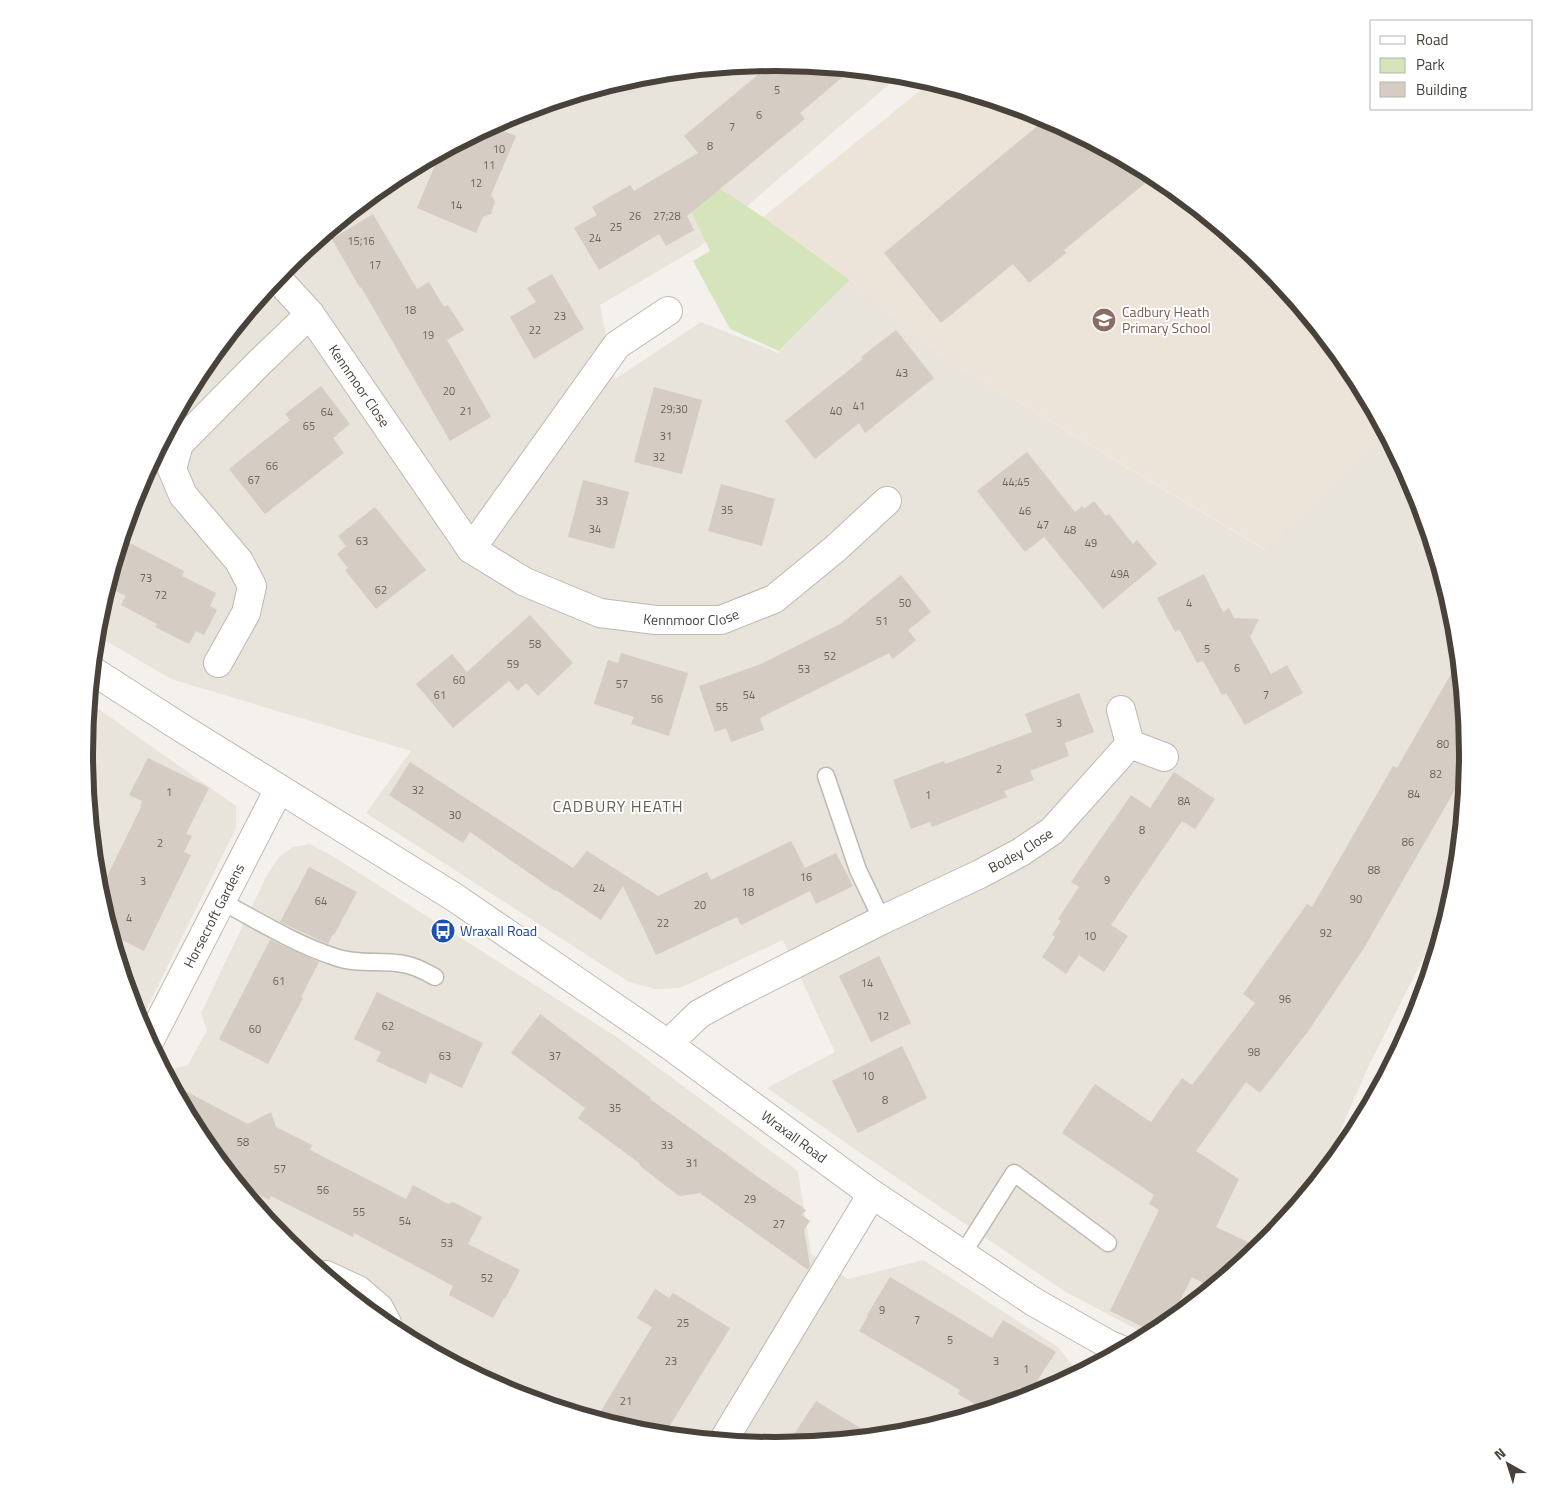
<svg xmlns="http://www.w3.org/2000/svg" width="1553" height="1509" font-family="'Titillium Web',sans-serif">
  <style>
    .residential { fill: #e8e3db }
    .education { fill: #ece4d8 }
    .green { fill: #d5e4ba }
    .building { fill: #d5ccc3 }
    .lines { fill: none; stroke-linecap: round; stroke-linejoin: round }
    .lane-casing { stroke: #bfb8b0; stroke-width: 19 }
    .street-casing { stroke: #bfb8b0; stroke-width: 30 }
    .lane { stroke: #fff; stroke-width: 16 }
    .street { stroke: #fff; stroke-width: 28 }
    .labels { text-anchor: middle; stroke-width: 4; stroke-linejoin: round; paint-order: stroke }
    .number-label { font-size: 11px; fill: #6b645c }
    .education-label { font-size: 14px; fill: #785e54; stroke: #fff; text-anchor: start }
    .street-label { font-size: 14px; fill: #48423a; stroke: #fff }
    .transit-label { font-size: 14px; fill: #164399; stroke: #fff; text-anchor: start }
    .quarter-label { font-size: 16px; letter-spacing: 1px; fill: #6a5f53; stroke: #fff }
    .rim { fill: none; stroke: #48423a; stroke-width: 6 }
  </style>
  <rect width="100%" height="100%" fill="#f4f1ec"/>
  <g class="residential">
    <path d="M 776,63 L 900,75 L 699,247 L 600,305 L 615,379 L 701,322 L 778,353 L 850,280 L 946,359 L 1265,550 L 1386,433 L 1416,490 L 1455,620 L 1468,755 L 1455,890 L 1450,906 L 1370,1063 L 1319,1179 L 1266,1244 L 1161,1330 L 1149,1336 L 1064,1291 L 859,1152 L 767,1088 L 835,1052 L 783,940 L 680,988 L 655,989 L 629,982 L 366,813 L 411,751 L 171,679 L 96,635 L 98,619 L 137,489 L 201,370 L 287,265 L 392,179 L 512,115 L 642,76 Z"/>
    <path d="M 90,703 L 236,806 L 236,828 L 139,1024 L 98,889 L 85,754 Z"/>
    <path d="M 310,844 L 334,857 L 618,1038 L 798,1171 L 811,1254 L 848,1279 L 923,1260 L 1058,1347 L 1076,1370 L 1081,1373 L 1041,1394 L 911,1433 L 776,1446 L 641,1433 L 511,1394 L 392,1330 L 287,1244 L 201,1139 L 168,1077 L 172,1069 L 188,1065 L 207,1030 L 201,1013 L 267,875 L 279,857 L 293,847 Z"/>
  </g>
  <path class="education" d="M 931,82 L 1042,115 L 1161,179 L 1266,265 L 1352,370 L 1386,433 L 1266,550 L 946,359 L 850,280 L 763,217 Z"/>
  <path class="green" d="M 698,174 L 763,217 L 850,280 L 779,351 L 730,329 L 693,261 L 710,251 L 680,187 Z"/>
  <g class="building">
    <path d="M 776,62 L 851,70 L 800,113 L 805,119 L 687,216 L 694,230 L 666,246 L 659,234 L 599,270 L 574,228 L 597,215 L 592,207 L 630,185 L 634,191 L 698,153 L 684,136 L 772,63 Z"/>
    <path d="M 1047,118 L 1154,176 L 1064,250 L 1066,253 L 1029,283 L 1013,264 L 941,323 L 884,253 Z"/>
    <path d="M 491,126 L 516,136 L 491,195 L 495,202 L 491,214 L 483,217 L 476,233 L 417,208 L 440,153 Z"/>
    <path d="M 373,214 L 417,289 L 429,282 L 444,307 L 448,305 L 464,330 L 447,340 L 491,417 L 450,441 L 361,287 L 360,288 L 332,239 Z"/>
    <path d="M 552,274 L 584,329 L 534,359 L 510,317 L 536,302 L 527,288 Z"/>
    <path d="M 896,330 L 934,378 L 865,433 L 859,423 L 815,459 L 785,421 L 863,359 L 861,357 Z"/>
    <path d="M 321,386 L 350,424 L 333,438 L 344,453 L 265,514 L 229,469 L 290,420 L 285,414 Z"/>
    <path d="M 654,387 L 702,400 L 682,474 L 634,462 Z"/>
    <path d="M 1027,452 L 1075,512 L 1082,506 L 1084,509 L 1094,501 L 1106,516 L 1109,514 L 1133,544 L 1137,540 L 1157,564 L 1103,609 L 1044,537 L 1025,552 L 977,491 Z"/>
    <path d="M 583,480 L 629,492 L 614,549 L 568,537 Z"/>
    <path d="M 721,484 L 775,499 L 762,546 L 708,531 Z"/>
    <path d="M 375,507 L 426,570 L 376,609 L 345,570 L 348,568 L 337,554 L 346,546 L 338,536 Z"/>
    <path d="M 122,539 L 184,571 L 182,576 L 216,593 L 210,606 L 217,610 L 204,635 L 196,631 L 189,644 L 155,627 L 157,624 L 121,605 L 126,596 L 108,587 Z"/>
    <path d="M 1204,574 L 1223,612 L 1229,608 L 1234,618 L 1259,619 L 1250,637 L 1271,674 L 1287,665 L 1303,693 L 1245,725 L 1226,693 L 1222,695 L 1203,661 L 1197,663 L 1179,629 L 1175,632 L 1157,598 Z"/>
    <path d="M 901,575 L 931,612 L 908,630 L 916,640 L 893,659 L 889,653 L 760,718 L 764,730 L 731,742 L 726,728 L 715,732 L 699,686 L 761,664 L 842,623 Z"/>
    <path d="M 530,615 L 573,663 L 538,696 L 526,683 L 518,691 L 509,681 L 453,728 L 416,684 L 452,654 L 467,672 Z"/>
    <path d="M 621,653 L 688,673 L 669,736 L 631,724 L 634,717 L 594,704 L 608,660 L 618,663 Z"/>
    <path d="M 1459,660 L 1468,755 L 1467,769 L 1364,948 L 1309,1030 L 1260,1093 L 1246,1082 L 1196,1151 L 1239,1179 L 1216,1227 L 1260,1248 L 1212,1288 L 1192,1277 L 1168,1324 L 1155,1333 L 1110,1311 L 1159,1210 L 1149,1204 L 1154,1195 L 1062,1133 L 1095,1084 L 1151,1122 L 1182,1078 L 1192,1085 L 1255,1003 L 1243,994 L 1307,904 L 1312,907 L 1393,766 L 1397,768 Z"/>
    <path d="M 1079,693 L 1094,732 L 1065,743 L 1069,756 L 1030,771 L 1034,780 L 1004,791 L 1007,797 L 932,827 L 930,822 L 911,829 L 893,780 L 944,761 L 945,764 L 1032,732 L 1025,714 Z"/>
    <path d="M 148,758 L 209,788 L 186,834 L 192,836 L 184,852 L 191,855 L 144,951 L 112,935 L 99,893 L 141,807 L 140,807 L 142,801 L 129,795 Z"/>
    <path d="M 410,762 L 573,868 L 587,851 L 658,896 L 707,872 L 711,880 L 791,841 L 805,868 L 836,853 L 853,886 L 816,904 L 810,891 L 741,925 L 737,917 L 656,955 L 623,886 L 601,920 L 556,890 L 555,891 L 470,832 L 463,843 L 389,795 Z"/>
    <path d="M 1174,772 L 1215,799 L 1195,829 L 1182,821 L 1111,925 L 1128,936 L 1104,972 L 1079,955 L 1066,974 L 1042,957 L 1055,937 L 1052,935 L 1061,921 L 1058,919 L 1079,887 L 1071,882 L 1131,795 L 1150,808 Z"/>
    <path d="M 309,867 L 357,892 L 334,935 L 333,934 L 328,944 L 280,922 Z"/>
    <path d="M 270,940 L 319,962 L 301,997 L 303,998 L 268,1064 L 219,1039 Z"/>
    <path d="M 879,956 L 911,1023 L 871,1042 L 839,976 Z"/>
    <path d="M 377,992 L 483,1043 L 462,1088 L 430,1073 L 426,1084 L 376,1061 L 381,1052 L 354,1039 Z"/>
    <path d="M 540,1014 L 651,1098 L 650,1099 L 751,1172 L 806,1210 L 802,1215 L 810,1221 L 804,1230 L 810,1266 L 808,1270 L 700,1193 L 679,1196 L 640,1166 L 639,1163 L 578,1118 L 585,1108 L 511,1053 Z"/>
    <path d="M 902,1046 L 927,1098 L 858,1133 L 832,1081 Z"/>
    <path d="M 172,1084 L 248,1124 L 271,1112 L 276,1127 L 312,1145 L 310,1150 L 406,1199 L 413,1185 L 448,1204 L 453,1202 L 482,1217 L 468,1244 L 520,1270 L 505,1299 L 504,1298 L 493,1318 L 449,1295 L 453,1286 L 414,1265 L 354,1233 L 353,1237 L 271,1196 L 269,1200 L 238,1184 L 201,1139 Z"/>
    <path d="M 890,1277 L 992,1338 L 1003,1320 L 1056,1352 L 1029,1393 L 1019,1387 L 1009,1404 L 986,1411 L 958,1394 L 960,1390 L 859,1331 L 868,1316 L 867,1315 Z"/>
    <path d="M 655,1289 L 669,1298 L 673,1293 L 730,1328 L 664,1435 L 641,1433 L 596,1419 L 652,1327 L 637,1318 Z"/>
    <path d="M 816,1401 L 875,1437 L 787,1445 Z"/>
  </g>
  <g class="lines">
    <defs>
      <g id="lane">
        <path d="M 826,776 L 858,870 L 882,920"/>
        <path d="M 221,901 C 258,921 295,944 335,957 C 354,964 376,961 396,963 C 411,964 422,970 435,977"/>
        <path d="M 962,1255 L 1014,1173 L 1108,1243"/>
      </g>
      <g id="street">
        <path id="s1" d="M 277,278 L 310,314 L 471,549 L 525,582 L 600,613 L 656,620 L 721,620 L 774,599 L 835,549 L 887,501"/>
        <path d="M 471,549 L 617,345 L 668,311"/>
        <path d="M 218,663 L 246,613 L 252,586 L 239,561 L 183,495 L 172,469 L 179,444 L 259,363 L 310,314"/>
        <path id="s2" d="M 93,671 L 180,727 L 454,897 L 668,1044 L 872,1194 L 1034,1302 L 1108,1344 L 1122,1350"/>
        <path d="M 1121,710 L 1130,744 L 1164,757"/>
        <path id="s3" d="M 149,1042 L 279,789"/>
        <path id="s4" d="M 668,1044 L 699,1014 L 730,997 L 882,920 L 980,874 L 1021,852 L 1052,831 L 1130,744"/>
        <path d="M 326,1275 L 358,1290 L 379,1308 L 387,1323 L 387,1326"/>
        <path d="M 723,1441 L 872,1194"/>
      </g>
    </defs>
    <use href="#lane" class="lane-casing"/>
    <use href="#street" class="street-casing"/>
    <use href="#lane" class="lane"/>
    <use href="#street" class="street"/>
  </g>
  <defs>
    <symbol id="school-disc" viewBox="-11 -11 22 22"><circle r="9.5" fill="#8d6e63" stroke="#fff"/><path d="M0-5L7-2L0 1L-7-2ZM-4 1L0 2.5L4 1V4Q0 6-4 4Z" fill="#fff"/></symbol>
    <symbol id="bus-disc" viewBox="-11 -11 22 22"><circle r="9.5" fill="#1a4fb4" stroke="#fff"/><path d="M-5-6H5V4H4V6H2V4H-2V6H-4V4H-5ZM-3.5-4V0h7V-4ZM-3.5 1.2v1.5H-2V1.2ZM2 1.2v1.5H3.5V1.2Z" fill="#fff"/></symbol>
  </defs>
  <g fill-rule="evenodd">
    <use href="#school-disc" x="1090" y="306" width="28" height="28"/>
    <use href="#bus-disc" x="429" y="917" width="28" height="28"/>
  </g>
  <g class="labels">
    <g class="number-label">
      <text x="777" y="94">5</text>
      <text x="759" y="119">6</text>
      <text x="732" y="131">7</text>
      <text x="710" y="150">8</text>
      <text x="499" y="153">10</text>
      <text x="489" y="169">11</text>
      <text x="476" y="187">12</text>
      <text x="456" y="209">14</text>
      <text x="635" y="220">26</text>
      <text x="667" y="220">27;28</text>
      <text x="616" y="231">25</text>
      <text x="595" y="242">24</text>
      <text x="361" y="245">15;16</text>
      <text x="375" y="269">17</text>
      <text x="410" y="314">18</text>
      <text x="560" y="320">23</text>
      <text x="535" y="334">22</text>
      <text x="428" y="339">19</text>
      <text x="902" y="377">43</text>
      <text x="449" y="395">20</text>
      <text x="859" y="410">41</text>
      <text x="674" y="413">29;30</text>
      <text x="466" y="415">21</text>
      <text x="836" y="415">40</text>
      <text x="327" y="416">64</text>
      <text x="309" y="430">65</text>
      <text x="666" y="440">31</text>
      <text x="659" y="461">32</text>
      <text x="272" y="470">66</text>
      <text x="254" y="484">67</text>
      <text x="1016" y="486">44;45</text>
      <text x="602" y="505">33</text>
      <text x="727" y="514">35</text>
      <text x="1025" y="515">46</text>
      <text x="1043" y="529">47</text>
      <text x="595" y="533">34</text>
      <text x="1070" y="534">48</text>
      <text x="362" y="545">63</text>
      <text x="1091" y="547">49</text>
      <text x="1120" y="578">49A</text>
      <text x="146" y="582">73</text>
      <text x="381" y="594">62</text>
      <text x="161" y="599">72</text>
      <text x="905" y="607">50</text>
      <text x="1189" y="607">4</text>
      <text x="882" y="625">51</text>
      <text x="535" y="648">58</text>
      <text x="1207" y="653">5</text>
      <text x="830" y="660">52</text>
      <text x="513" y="668">59</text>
      <text x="1237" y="672">6</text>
      <text x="804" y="673">53</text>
      <text x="459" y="684">60</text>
      <text x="622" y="688">57</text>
      <text x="440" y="699">61</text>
      <text x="749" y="699">54</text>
      <text x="1266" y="699">7</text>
      <text x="657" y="703">56</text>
      <text x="722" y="711">55</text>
      <text x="1059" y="727">3</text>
      <text x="1443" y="748">80</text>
      <text x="999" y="773">2</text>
      <text x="1436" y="778">82</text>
      <text x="418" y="794">32</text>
      <text x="169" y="796">1</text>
      <text x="1414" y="798">84</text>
      <text x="928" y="799">1</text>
      <text x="1184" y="805">8A</text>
      <text x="455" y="819">30</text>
      <text x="1142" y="834">8</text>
      <text x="1408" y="846">86</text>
      <text x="160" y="847">2</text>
      <text x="1374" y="874">88</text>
      <text x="806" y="881">16</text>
      <text x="1107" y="884">9</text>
      <text x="143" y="885">3</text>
      <text x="599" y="892">24</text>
      <text x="748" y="896">18</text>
      <text x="1356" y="903">90</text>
      <text x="321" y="905">64</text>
      <text x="700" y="909">20</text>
      <text x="129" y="922">4</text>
      <text x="663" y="927">22</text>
      <text x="1326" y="937">92</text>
      <text x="1090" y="940">10</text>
      <text x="279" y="985">61</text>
      <text x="867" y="987">14</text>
      <text x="1285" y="1003">96</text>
      <text x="883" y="1020">12</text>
      <text x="388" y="1030">62</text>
      <text x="255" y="1033">60</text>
      <text x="1254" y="1056">98</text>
      <text x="445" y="1060">63</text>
      <text x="555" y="1060">37</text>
      <text x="868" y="1080">10</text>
      <text x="885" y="1104">8</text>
      <text x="615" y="1112">35</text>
      <text x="243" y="1146">58</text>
      <text x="667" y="1149">33</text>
      <text x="692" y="1167">31</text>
      <text x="280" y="1173">57</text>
      <text x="323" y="1194">56</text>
      <text x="750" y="1203">29</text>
      <text x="359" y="1216">55</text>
      <text x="405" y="1225">54</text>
      <text x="779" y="1228">27</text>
      <text x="447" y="1247">53</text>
      <text x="487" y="1282">52</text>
      <text x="882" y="1314">9</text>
      <text x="917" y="1324">7</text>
      <text x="683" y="1327">25</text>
      <text x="950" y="1344">5</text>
      <text x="671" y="1365">23</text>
      <text x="996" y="1365">3</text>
      <text x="1026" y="1373">1</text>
      <text x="626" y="1405">21</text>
    </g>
    <g class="education-label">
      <text x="1122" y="317">Cadbury Heath<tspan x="1122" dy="16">Primary School</tspan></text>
    </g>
    <g class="street-label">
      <text dy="5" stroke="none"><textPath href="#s1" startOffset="136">Kennmoor Close</textPath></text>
      <text dy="5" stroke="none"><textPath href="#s1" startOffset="570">Kennmoor Close</textPath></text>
      <text dy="5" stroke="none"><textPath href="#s4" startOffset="404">Bodey Close</textPath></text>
      <text dy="5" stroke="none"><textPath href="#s3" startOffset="142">Horsecroft Gardens</textPath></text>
      <text dy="5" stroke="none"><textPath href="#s2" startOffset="842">Wraxall Road</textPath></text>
    </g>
    <g class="transit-label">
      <text x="460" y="936">Wraxall Road</text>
    </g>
    <g class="quarter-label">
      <text x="618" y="812">CADBURY HEATH</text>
    </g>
  </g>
  <path d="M0 0H1553V1509H0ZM93 754a683 683 0 1 1 1366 0a683 683 0 1 1-1366 0Z" fill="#fff" fill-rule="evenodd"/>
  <path class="rim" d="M93 754a683 683 0 1 1 1366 0a683 683 0 1 1-1366 0Z"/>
  <rect x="1370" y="20" width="162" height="90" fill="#ffffff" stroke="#b6b3b0"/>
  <rect x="1380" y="36" width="25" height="8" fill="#ffffff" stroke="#b6b3b0"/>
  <text x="1416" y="45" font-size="15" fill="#48423a">Road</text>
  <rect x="1380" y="58" width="25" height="15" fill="#d5e4ba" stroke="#b6b3b0"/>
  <text x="1416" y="70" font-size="15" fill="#48423a">Park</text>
  <rect x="1380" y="82" width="25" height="15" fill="#d5ccc3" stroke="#b6b3b0"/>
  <text x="1416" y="95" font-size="15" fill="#48423a">Building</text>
  <g transform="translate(1508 1464) rotate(321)" stroke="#ffffff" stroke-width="4" paint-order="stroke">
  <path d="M0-4L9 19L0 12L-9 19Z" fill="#48423a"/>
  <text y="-8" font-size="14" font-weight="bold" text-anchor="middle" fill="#48423a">N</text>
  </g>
</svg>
